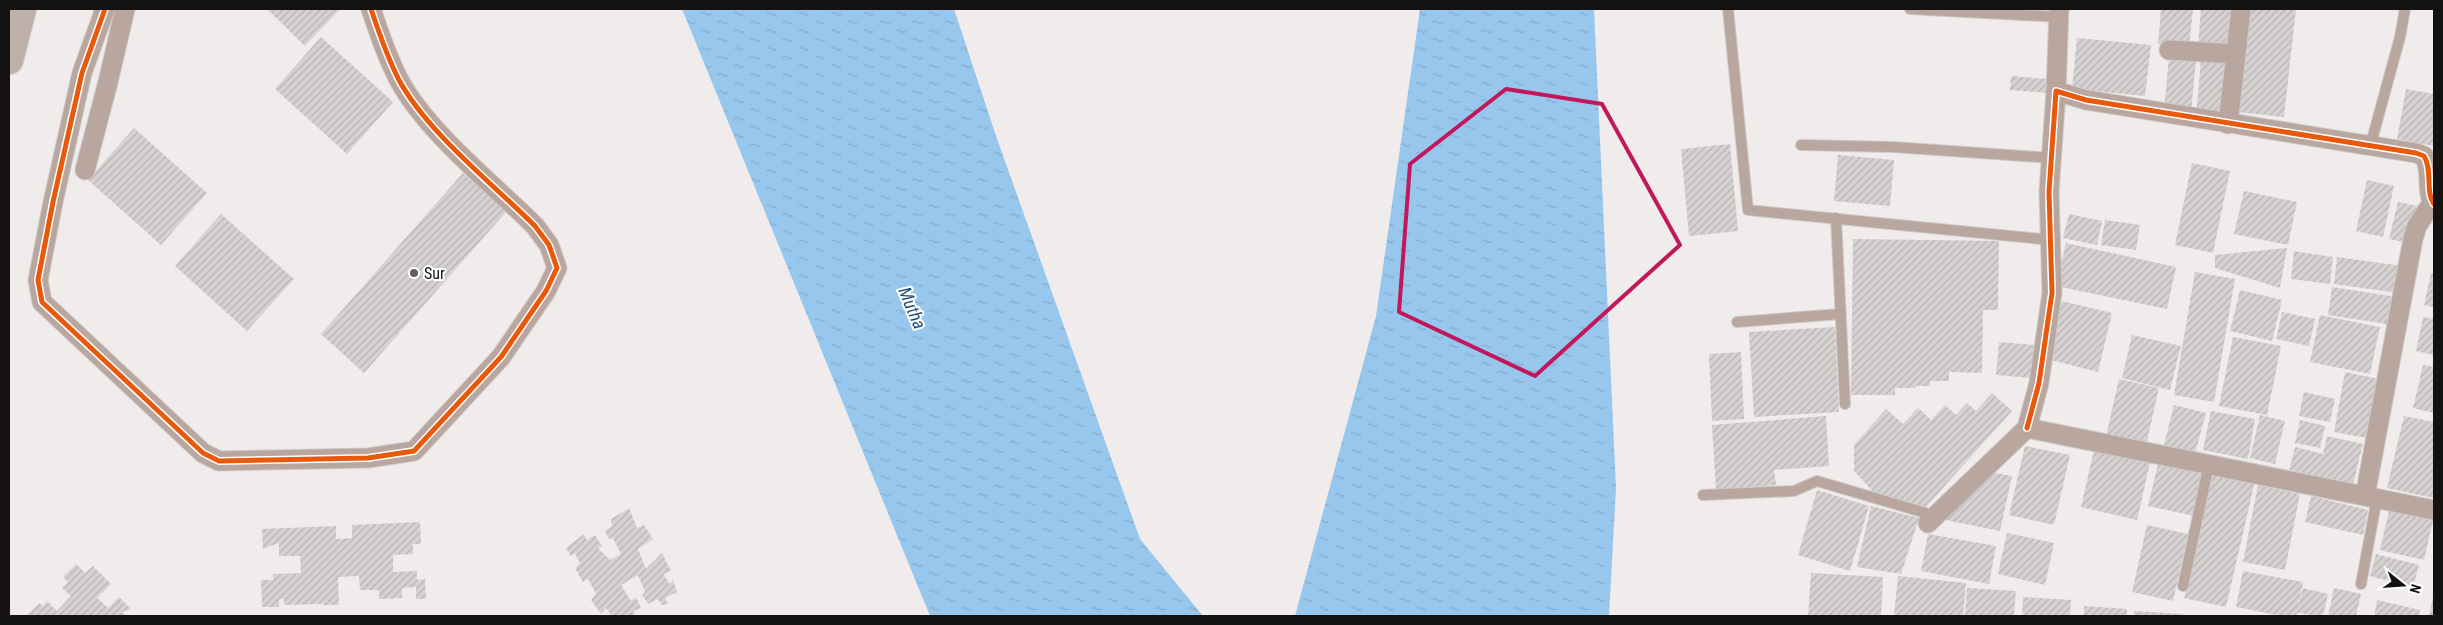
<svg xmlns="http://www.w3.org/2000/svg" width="2443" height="625" font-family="'Roboto Condensed',sans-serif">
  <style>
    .water { fill: url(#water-ripples) }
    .building { fill: url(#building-hatch) }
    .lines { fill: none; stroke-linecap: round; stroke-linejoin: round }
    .lane-casing { stroke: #cccac9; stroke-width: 12 }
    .street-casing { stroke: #cccac9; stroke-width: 21 }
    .secondary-casing { stroke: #cccac9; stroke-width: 30 }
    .lane { stroke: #b8a69f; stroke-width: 10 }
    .street { stroke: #b8a69f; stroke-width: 19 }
    .secondary { stroke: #beafa9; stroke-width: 28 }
    .cycleway-casing { stroke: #fff; stroke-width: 8 }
    .cycleway { stroke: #e8590c; stroke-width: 5 }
    .marked { fill: none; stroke: #c2185b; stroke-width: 4; stroke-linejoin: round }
    .poi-dot { fill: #615e5d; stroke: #fff; stroke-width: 2 }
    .labels { text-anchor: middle; stroke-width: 4; stroke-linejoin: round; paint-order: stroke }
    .poi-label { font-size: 16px; fill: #141211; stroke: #fff; text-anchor: start }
    .water-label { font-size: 18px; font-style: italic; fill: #1b4c72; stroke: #fff }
  </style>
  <defs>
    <pattern id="water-ripples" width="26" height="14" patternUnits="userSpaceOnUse" patternTransform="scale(1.25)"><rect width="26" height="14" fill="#98c7ee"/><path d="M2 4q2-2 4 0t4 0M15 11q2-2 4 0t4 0" fill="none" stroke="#82aacb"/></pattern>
    <pattern id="building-hatch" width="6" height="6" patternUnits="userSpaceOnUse" patternTransform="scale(1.25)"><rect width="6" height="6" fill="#d5d2d1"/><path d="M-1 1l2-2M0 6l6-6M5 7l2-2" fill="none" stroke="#b6b3b2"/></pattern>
  </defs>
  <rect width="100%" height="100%" fill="#f0eceb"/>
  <g class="water">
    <path d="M 682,9 L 954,9 L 996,136 L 1140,539 L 1203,616 L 930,616 Z"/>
    <path d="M 1420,9 L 1594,9 L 1616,488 L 1609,616 L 1295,616 L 1376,316 Z"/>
  </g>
  <g class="building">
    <path d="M 267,9 L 340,9 L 305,46 Z"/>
    <path d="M 2161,9 L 2193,9 L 2189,47 L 2158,44 Z"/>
    <path d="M 2201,9 L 2235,9 L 2231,47 L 2198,45 Z"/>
    <path d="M 2248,9 L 2296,9 L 2284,117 L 2237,112 Z"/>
    <path d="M 321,37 L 393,102 L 347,154 L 275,89 Z"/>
    <path d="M 2077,38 L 2151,45 L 2145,96 L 2072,89 Z"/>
    <path d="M 2169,57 L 2196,60 L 2191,113 L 2164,111 Z"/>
    <path d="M 2201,59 L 2232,62 L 2227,118 L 2196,116 Z"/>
    <path d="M 2011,76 L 2048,79 L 2047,93 L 2010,90 Z"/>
    <path d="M 2406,89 L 2434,94 L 2434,146 L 2397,139 Z"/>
    <path d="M 134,128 L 207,193 L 161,245 L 88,180 Z"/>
    <path d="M 1730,144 L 1738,231 L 1689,236 L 1681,149 Z"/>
    <path d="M 1838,155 L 1894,160 L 1890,206 L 1834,201 Z"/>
    <path d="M 2192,163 L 2230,171 L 2213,253 L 2175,245 Z"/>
    <path d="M 463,173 L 507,211 L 364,373 L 321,334 Z"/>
    <path d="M 2367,180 L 2394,186 L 2383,237 L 2356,231 Z"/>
    <path d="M 2244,191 L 2297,202 L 2288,245 L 2234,234 Z"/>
    <path d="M 2398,202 L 2417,206 L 2408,243 L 2389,239 Z"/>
    <path d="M 221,214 L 294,279 L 247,331 L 175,266 Z"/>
    <path d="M 2069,214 L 2102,221 L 2097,245 L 2063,238 Z"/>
    <path d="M 2105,220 L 2140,225 L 2136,250 L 2101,245 Z"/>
    <path d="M 1853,239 L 1999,241 L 1998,310 L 1983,310 L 1982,373 L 1949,372 L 1949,381 L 1930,381 L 1930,386 L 1915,386 L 1915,388 L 1895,388 L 1895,395 L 1851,395 Z"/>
    <path d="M 2066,243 L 2176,267 L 2167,309 L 2056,286 Z"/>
    <path d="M 2287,248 L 2280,288 L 2215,268 L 2215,255 Z"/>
    <path d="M 2294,251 L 2333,257 L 2330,284 L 2291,279 Z"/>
    <path d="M 2337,257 L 2402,266 L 2399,293 L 2334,284 Z"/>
    <path d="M 2195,272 L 2235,279 L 2214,402 L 2174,395 Z"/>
    <path d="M 2431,273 L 2434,274 L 2434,307 L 2424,305 Z"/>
    <path d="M 2332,287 L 2397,297 L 2393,325 L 2328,315 Z"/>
    <path d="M 2240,290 L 2282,300 L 2272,341 L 2230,331 Z"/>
    <path d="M 2062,301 L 2112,313 L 2098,372 L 2047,359 Z"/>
    <path d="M 2282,312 L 2315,319 L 2309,346 L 2276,339 Z"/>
    <path d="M 2320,315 L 2380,327 L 2370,374 L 2310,362 Z"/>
    <path d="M 2423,317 L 2434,319 L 2434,355 L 2416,351 Z"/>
    <path d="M 1835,327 L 1839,412 L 1754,417 L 1749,332 Z"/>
    <path d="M 2132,335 L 2181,346 L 2170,390 L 2122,378 Z"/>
    <path d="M 2233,337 L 2281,346 L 2267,415 L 2219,406 Z"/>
    <path d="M 1999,342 L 2035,345 L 2032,378 L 1996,375 Z"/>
    <path d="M 1741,352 L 1744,419 L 1712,421 L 1709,354 Z"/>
    <path d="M 2423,365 L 2434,367 L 2434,413 L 2413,408 Z"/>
    <path d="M 2345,372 L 2379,379 L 2367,438 L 2334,432 Z"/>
    <path d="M 2119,379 L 2159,388 L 2145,450 L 2105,441 Z"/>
    <path d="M 2304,392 L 2335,399 L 2330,422 L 2299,416 Z"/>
    <path d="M 1992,393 L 2012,411 L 1924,509 L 1877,496 L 1854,471 L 1854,445 L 1886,409 L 1903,424 L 1918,408 L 1931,420 L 1945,405 L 1956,415 L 1967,403 L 1976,411 Z"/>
    <path d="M 2174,405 L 2206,413 L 2195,453 L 2164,445 Z"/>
    <path d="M 2211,411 L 2255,419 L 2248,459 L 2203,450 Z"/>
    <path d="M 2260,415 L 2285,421 L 2275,464 L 2250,458 Z"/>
    <path d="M 1826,416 L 1829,466 L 1774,470 L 1776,485 L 1716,490 L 1712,425 Z"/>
    <path d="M 2404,416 L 2434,422 L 2434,498 L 2387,488 Z"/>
    <path d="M 2300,420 L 2325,426 L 2320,448 L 2295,443 Z"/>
    <path d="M 2327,436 L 2363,444 L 2353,484 L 2289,470 L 2295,447 L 2323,454 Z"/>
    <path d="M 2025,446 L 2070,455 L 2054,525 L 2009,515 Z"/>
    <path d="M 2094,450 L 2150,463 L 2137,520 L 2081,507 Z"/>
    <path d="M 2158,464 L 2204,474 L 2195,516 L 2148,506 Z"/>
    <path d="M 1990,472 L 2012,476 L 2000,531 L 1946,520 L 1947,515 Z"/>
    <path d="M 2213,472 L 2255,481 L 2226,607 L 2184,598 Z"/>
    <path d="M 2258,485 L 2300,494 L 2285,570 L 2243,562 Z"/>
    <path d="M 1817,490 L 1869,506 L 1850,571 L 1798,555 Z"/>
    <path d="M 2311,496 L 2368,510 L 2363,535 L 2305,522 Z"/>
    <path d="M 1871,506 L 1919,518 L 1901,574 L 1857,567 Z"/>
    <path d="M 2390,507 L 2434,516 L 2424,560 L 2380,550 Z"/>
    <path d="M 629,508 L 637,528 L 644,525 L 653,539 L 638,549 L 646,569 L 662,553 L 671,571 L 663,574 L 670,584 L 673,580 L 677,592 L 665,598 L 668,604 L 662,605 L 658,599 L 648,604 L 642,595 L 645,592 L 638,575 L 621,585 L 631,601 L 636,597 L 641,608 L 633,611 L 636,616 L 612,616 L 606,608 L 601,614 L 591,600 L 596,594 L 588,579 L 583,582 L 575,568 L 580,563 L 575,553 L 571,556 L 566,548 L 584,534 L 587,540 L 595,535 L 602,546 L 598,548 L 610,560 L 621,554 L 613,538 L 609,539 L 605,531 L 612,526 L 611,519 Z"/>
    <path d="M 420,522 L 421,544 L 413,544 L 413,554 L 393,555 L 393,572 L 417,571 L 417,580 L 425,579 L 426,599 L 416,599 L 416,587 L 402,588 L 402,598 L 379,599 L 379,590 L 360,590 L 359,576 L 338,577 L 339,605 L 323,605 L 323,599 L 322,604 L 284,605 L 284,599 L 279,599 L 279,607 L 262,607 L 261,580 L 273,580 L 273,574 L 301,573 L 300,556 L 279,556 L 279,543 L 263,549 L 262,529 L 336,526 L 336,539 L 352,538 L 352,525 Z"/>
    <path d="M 2147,525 L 2188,534 L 2173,601 L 2132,592 Z"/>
    <path d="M 2007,533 L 2054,543 L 2045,585 L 1998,574 Z"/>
    <path d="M 1928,534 L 1996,546 L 1989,584 L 1921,571 Z"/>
    <path d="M 2376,554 L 2419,565 L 2413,587 L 2370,576 Z"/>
    <path d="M 76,564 L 85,573 L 93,566 L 111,584 L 97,598 L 108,608 L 119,597 L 131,609 L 122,612 L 126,616 L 26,616 L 39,603 L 43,606 L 47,601 L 57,611 L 71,596 L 62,588 L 68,582 L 63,577 Z"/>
    <path d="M 2243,571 L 2303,582 L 2298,607 L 2303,588 L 2328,594 L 2323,616 L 2297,613 L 2296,616 L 2282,616 L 2236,607 Z"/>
    <path d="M 1811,573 L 1883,577 L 1881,616 L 1808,616 Z"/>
    <path d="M 1898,576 L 1966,583 L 1963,616 L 1894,616 Z"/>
    <path d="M 1967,588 L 2016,591 L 2014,616 L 1965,616 Z"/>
    <path d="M 2334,588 L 2361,594 L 2356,616 L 2328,616 Z"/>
    <path d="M 2023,597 L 2071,600 L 2070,616 L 2022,616 Z"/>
    <path d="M 2433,597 L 2434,616 L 2429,616 Z"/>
    <path d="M 2377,600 L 2420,610 L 2419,616 L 2374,616 Z"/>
    <path d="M 2084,606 L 2127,609 L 2127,616 L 2084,616 Z"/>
    <path d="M 2134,611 L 2183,614 L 2183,616 L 2134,616 Z"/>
  </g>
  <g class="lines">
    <defs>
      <g id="lane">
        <path d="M 1728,9 L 1748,210 L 2051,240"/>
        <path d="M 1910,9 L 2059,17"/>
        <path d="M 1801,145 L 1893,147 L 2053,158"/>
        <path d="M 2370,147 L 2400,37 L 2405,9"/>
        <path d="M 1836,218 L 1845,404"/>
        <path d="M 1737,322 L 1840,314"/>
        <path d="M 1703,495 L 1794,491 L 1817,481 L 1936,516"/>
        <path d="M 2361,584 L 2377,498"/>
        <path d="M 2183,586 L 2209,464"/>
      </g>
      <g id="street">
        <path d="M 105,9 L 82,73 L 53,202 L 38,280 L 42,302 L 203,453 L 219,461 L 368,458 L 414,451 L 501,357 L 546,291 L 557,268 L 549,245 L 535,226 C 493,184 427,132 399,80 C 387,57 379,33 371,9"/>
        <path d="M 2169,50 L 2236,54"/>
        <path d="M 2056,91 L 2059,9"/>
        <path d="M 2228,124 L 2241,9"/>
        <path d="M 85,170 L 108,82 L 125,9"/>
        <path d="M 2027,428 L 2039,383 L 2052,293 L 2049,192 L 2056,91 L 2086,100 L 2416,153 L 2424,156 C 2433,170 2425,192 2434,204"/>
        <path d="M 2365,496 L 2413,239 L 2417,226 L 2432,203"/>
        <path d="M 1928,523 L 2027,428 L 2434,510"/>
      </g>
      <path id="secondary" d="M 9,60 L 22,9"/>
    </defs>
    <use href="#lane" class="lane-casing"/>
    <use href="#street" class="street-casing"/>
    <use href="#secondary" class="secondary-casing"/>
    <use href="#lane" class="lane"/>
    <use href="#street" class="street"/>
    <use href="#secondary" class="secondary"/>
    <defs>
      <g id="cycleway">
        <path d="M 105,9 L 82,73 L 53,202 L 38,280 L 42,302 L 203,453 L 219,461 L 368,458 L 414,451 L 501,357 L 546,291 L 557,268 L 549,245 L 535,226 C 493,184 427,132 399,80 C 387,57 379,33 371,9"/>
        <path d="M 2027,428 L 2039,383 L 2052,293 L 2049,192 L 2056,91 L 2086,100 L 2416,153 L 2424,156 C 2433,170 2425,192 2434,204"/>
      </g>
    </defs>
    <use href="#cycleway" class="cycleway-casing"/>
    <use href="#cycleway" class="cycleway"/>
  </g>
  <path class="marked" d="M 1506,89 L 1602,104 L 1680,245 L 1535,376 L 1399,312 L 1410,164 Z"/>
  <circle class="poi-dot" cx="414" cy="273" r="5"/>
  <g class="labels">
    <g class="poi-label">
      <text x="424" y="279">Sur</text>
    </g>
    <g class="water-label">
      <text transform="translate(912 308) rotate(67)" y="6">Mutha</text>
    </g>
  </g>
  <rect width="2443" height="625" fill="none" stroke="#141211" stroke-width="20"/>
  <g transform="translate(2403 585) rotate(107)" stroke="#ffffff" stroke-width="4" paint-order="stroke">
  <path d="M0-4L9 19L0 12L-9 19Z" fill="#141211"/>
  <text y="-8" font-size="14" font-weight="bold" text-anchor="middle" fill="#141211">N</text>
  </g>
</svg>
